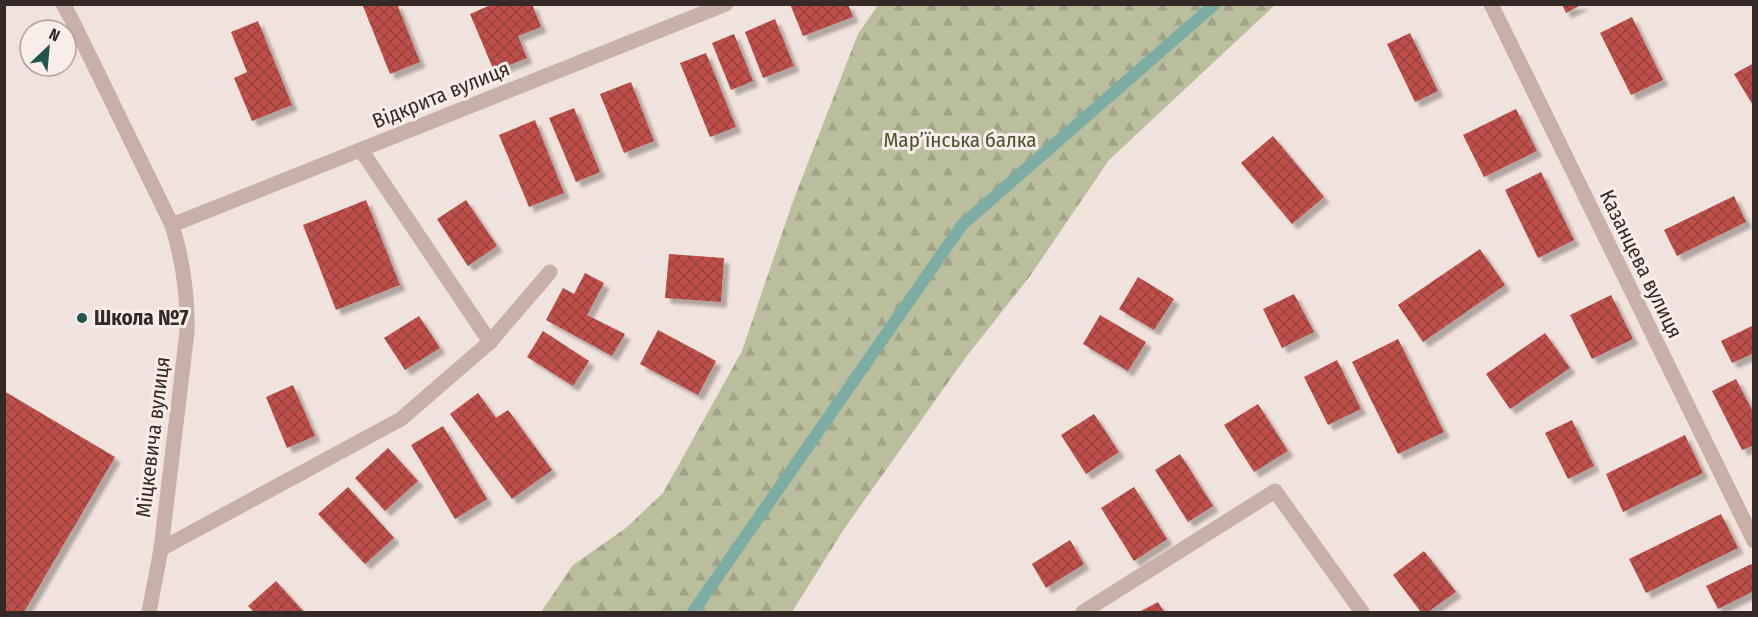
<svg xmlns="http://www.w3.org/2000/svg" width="1758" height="617" font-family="'Fira Sans Condensed',sans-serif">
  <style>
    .forest { fill: url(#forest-firs) }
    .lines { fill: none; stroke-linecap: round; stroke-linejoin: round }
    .stream { stroke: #7caca4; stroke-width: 12 }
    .building { fill: url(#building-cross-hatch); filter: url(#shadow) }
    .minor { stroke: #c8b0a8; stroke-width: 15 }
    .poi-dot { fill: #20544d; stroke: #f8ede8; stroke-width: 2 }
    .labels { text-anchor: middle; stroke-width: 6; stroke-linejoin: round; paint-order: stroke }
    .street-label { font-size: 21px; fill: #352928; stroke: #f8ede8 }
    .park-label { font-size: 21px; fill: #4c522d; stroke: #f8ede8 }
    .poi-label { font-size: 21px; font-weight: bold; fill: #352928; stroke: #f8ede8; text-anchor: start }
  </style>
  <defs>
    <pattern id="forest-firs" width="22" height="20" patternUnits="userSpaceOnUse" patternTransform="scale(1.5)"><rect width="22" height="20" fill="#babe9c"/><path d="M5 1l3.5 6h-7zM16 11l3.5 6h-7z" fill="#a0a386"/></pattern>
    <pattern id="building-cross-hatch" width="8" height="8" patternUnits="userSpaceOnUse" patternTransform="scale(1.5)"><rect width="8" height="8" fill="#bf4f4b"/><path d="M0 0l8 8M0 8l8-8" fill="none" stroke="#9c423e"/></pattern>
    <filter id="shadow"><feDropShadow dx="5.5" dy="5.5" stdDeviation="1.5" flood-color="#0004"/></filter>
  </defs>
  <rect width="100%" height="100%" fill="#f0e2dc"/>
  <path class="forest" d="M 878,5 L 1275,5 L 1109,160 L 1030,276 L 966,357 L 844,529 L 792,612 L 541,612 L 573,565 L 626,528 L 663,493 L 742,351 L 792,204 L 858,34 Z"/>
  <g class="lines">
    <path class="stream" d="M 693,612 L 962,225 L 1215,4"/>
  </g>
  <g class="building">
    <path d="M 368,4 L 397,4 L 420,62 L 390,74 L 363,6 Z"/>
    <path d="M 493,4 L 532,4 L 541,27 L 518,36 L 527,58 L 494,71 L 470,14 Z"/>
    <path d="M 790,4 L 848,4 L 853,17 L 803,36 Z"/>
    <path d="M 1562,4 L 1583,4 L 1566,13 Z"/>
    <path d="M 1632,17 L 1663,80 L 1631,95 L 1600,33 Z"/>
    <path d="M 775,19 L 794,66 L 763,78 L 745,32 Z"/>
    <path d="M 258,21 L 292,105 L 252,121 L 234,78 L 247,72 L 231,32 Z"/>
    <path d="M 1410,33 L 1438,91 L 1415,102 L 1387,44 Z"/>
    <path d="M 734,34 L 753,81 L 731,90 L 712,43 Z"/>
    <path d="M 706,53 L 736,127 L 710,137 L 680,63 Z"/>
    <path d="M 1754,63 L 1754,107 L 1734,74 Z"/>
    <path d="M 631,82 L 654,141 L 624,153 L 600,94 Z"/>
    <path d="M 574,108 L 600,172 L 576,182 L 549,118 Z"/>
    <path d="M 1516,109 L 1537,151 L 1484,177 L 1463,135 Z"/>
    <path d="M 535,120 L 564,193 L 529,207 L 499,135 Z"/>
    <path d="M 1273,136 L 1324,197 L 1292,224 L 1241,163 Z"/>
    <path d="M 1541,172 L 1574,240 L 1538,258 L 1505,190 Z"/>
    <path d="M 1734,196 L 1746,222 L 1677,256 L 1664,230 Z"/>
    <path d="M 366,200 L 400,285 L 336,310 L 303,225 Z"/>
    <path d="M 466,200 L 497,246 L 468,266 L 437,219 Z"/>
    <path d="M 1480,249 L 1505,285 L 1423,342 L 1398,305 Z"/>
    <path d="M 669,254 L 724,258 L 721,302 L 665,298 Z"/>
    <path d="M 585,273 L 604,283 L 587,315 L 625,334 L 612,356 L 546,320 L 563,288 L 574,294 Z"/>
    <path d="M 1138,277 L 1174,299 L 1154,330 L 1119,309 Z"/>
    <path d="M 1294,294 L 1314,332 L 1282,348 L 1263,309 Z"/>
    <path d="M 1611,295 L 1633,339 L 1592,359 L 1570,315 Z"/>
    <path d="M 1100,315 L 1146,342 L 1128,371 L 1083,344 Z"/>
    <path d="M 419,316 L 440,348 L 405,370 L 384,338 Z"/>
    <path d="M 1754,325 L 1754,353 L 1732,363 L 1721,341 Z"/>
    <path d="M 658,330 L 716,361 L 698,395 L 640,364 Z"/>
    <path d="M 543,331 L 589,361 L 573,386 L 527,357 Z"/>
    <path d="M 1545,333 L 1570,368 L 1510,409 L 1486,374 Z"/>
    <path d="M 1398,339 L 1444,432 L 1398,454 L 1352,362 Z"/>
    <path d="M 1337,360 L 1361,409 L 1328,425 L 1304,377 Z"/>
    <path d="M 1736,379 L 1754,414 L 1754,445 L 1742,450 L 1712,391 Z"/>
    <path d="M 293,385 L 315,436 L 287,448 L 266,397 Z"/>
    <path d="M 4,391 L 115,457 L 24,612 L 4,612 Z"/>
    <path d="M 478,393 L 496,418 L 508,410 L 552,470 L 512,499 L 450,414 Z"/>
    <path d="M 1258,404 L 1288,451 L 1254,472 L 1224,425 Z"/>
    <path d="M 1094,414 L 1119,452 L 1086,474 L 1061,435 Z"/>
    <path d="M 1572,420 L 1594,466 L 1568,479 L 1545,433 Z"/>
    <path d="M 443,426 L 487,499 L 455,519 L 411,445 Z"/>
    <path d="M 1685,435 L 1703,473 L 1623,512 L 1606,474 Z"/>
    <path d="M 388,448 L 418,481 L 385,511 L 355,478 Z"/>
    <path d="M 1180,454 L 1213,506 L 1188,522 L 1155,470 Z"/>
    <path d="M 348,487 L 394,538 L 365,564 L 318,514 Z"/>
    <path d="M 1134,487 L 1167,539 L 1134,561 L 1101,508 Z"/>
    <path d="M 1721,514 L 1738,548 L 1646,593 L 1629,559 Z"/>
    <path d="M 1070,540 L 1084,564 L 1046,588 L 1032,564 Z"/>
    <path d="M 1424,551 L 1456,592 L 1428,612 L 1421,612 L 1393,575 Z"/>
    <path d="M 1751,564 L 1754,569 L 1754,591 L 1718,609 L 1706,586 Z"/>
    <path d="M 276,581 L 304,612 L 254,612 L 248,606 Z"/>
    <path d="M 1158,602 L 1164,612 L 1139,612 Z"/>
  </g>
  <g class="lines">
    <g class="minor">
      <path d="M 63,4 L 72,20 L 172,225 C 183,261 188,295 187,332 L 161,549 L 149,612"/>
      <path d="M 1491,4 L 1754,541"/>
      <path d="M 361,150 L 490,342"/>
      <path d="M 172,225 L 726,4"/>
      <path d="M 161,549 L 401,419 L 490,342 L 550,272"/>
      <path d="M 1083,612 L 1275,491 L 1362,612"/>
    </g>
  </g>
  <circle class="poi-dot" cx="82" cy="318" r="6"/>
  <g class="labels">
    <g class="street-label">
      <text transform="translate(441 95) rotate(-22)" y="7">Відкрита вулиця</text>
      <text transform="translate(1641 264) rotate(64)" y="7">Казанцева вулиця</text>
      <text transform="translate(153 437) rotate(-83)" y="7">Міцкевича вулиця</text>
    </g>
    <g class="park-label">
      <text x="960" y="147">Мар’їнська балка</text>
    </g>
    <g class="poi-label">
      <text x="94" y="325">Школа №7</text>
    </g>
  </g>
  <rect width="1758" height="617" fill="none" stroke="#352928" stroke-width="12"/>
  <g transform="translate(48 48) rotate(26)"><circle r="28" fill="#f8ede8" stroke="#aa9f9b" stroke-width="1.5"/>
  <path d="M0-4.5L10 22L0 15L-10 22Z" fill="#20544d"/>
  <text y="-9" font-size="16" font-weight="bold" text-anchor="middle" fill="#352928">N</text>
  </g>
</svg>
